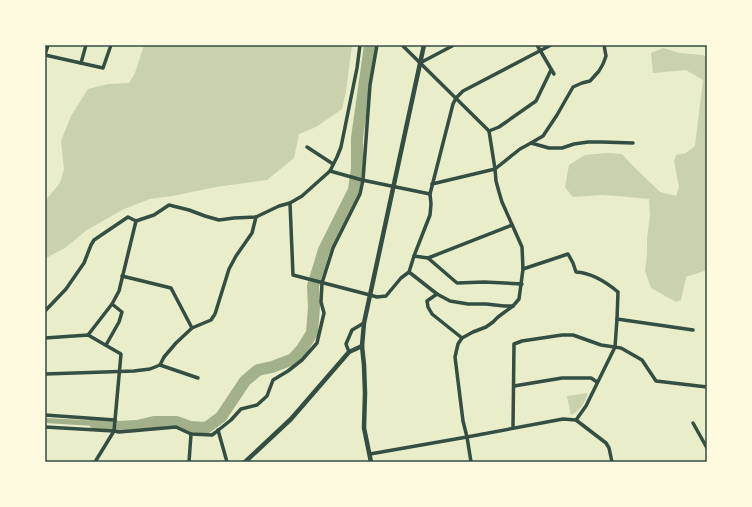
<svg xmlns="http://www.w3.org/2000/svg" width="752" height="507" font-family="Merriweather,serif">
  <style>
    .green { fill: #cad2ad }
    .water { fill: #a3b18a }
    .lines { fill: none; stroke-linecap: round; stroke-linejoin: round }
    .river { stroke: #a3b18a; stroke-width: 12 }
    .minor { stroke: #344e41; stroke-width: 3.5 }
    .tertiary { stroke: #344e41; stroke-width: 4.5 }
    .neatline { fill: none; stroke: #344e41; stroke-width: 1.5 }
  </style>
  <rect width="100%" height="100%" fill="#e9edc9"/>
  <g class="green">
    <path d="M 144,45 L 352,45 L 346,91 L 342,109 L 316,127 L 299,134 L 294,158 L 267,180 L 216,187 L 172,196 L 150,199 L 124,209 L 87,230 L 65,248 L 48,257 L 45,257 L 45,201 L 60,183 L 64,169 L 61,141 L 71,116 L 88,89 L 108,84 L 129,83 L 135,73 Z"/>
    <path d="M 663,48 L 680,53 L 703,55 L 707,57 L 707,270 L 686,277 L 681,300 L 676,302 L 651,288 L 645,271 L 647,254 L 647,239 L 650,215 L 649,199 L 617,196 L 602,195 L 573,197 L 565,187 L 569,165 L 585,155 L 607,153 L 622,154 L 632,165 L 660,192 L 676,196 L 679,187 L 674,161 L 676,155 L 686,153 L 695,146 L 703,80 L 686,70 L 653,73 L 651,53 Z"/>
    <path d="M 588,393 C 585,402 580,411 571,415 L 567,396 Z"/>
  </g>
  <path class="water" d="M 45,418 L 103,421 L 110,423 L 111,425 L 94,426 L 45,423 Z"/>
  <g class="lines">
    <path class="river" d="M 95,423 L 111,425 L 119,427 L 137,426 L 154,422 L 176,422 L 190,427 L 206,428 L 221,417 L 245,381 L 258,370 L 272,367 L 293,359 L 302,349 L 312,333 L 314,307 L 313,286 L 324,250 L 354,190 L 357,168 L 357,138 L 370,45"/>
    <g class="minor">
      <path d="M 402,45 L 489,131 L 495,169 L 496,181 L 499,192 L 502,202 L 522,247 L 523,269 L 519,299 L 513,306 L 498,317 L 493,322 L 486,327 L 473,332 L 462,338 L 458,344 L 455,357 L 463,421 L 467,437 L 471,462"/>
      <path d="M 537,45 L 554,74"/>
      <path d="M 45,55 L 103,68 L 111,45"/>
      <path d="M 45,55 L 48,45"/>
      <path d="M 81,63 L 86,45"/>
      <path d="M 420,63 L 454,45"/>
      <path d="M 489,131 L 499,127 L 536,101 L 551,70"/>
      <path d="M 531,143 L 549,148 L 562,148 L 574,144 L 588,142 L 602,142 L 633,143"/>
      <path d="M 307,147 L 333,164"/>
      <path d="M 330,171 L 362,180 L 430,194"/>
      <path d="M 432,184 L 495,169 L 520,149 L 531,143 L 543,136 L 557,115 L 573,87 L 582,83 L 590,81 L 599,71 L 603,64 L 606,56 L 604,45"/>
      <path d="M 290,203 L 293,275 L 370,295 L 377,297 L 386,296 L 401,278 L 409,272 L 414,256 L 430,215 L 431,204 L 430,194 L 453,104 L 456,98 L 463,91 L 551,45"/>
      <path d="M 414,256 L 428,258 L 512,225"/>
      <path d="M 428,258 L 457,283 L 484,282 L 522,284"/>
      <path d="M 523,269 L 568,254 L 573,263 L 576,272 C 592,273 605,281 618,292 L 617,319 L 615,347 L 586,406 L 576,420"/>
      <path d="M 409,272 L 437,294"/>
      <path d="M 122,276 L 171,288 L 192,328"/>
      <path d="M 45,311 L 66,289 L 84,263 L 91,245 L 94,240 L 128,217 L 136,221 L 154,215 L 169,205 L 189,210 L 205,216 L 219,220 L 234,218 L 256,217 L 279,206 L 290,203 L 302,196 L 330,171 L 337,157 L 341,147 L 357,68 L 360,45"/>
      <path d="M 617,319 L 693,330"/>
      <path d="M 88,335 L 112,304 L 119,291 L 136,221"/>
      <path d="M 45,338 L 88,335 L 121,354 L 114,431 L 95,462"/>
      <path d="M 462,338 L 432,314 L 428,307 L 427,301 L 437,294 L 450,301 L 468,304 L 486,304 L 504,306 L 513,306"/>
      <path d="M 106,345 L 119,322 L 122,312 L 112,304"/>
      <path d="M 349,352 L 346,344 L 352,330 L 364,323"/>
      <path d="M 160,365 L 198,378"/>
      <path d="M 45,374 L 134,371 L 150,369 L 160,365 L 164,357 L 176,343 L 192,328 L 211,320 L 215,314 L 229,269 L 236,256 L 252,233 L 256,217"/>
      <path d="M 514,386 L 562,378 L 591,378 L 597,382"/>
      <path d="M 45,415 L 115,420"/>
      <path d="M 693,423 L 707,448"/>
      <path d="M 45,427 L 114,431 L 119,432 L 176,427 L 191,434 L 212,435 L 216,432 L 231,420 L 241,409 L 257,405 L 267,396 L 273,380 L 288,371 L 302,360 L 317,343 L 324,313 L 321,302 L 322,283 L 333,248 L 360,194 L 363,180 L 370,85 L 377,45"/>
      <path d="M 513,428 L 514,344 L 522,341 L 562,335 L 573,335 L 601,345 L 621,348 L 642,360 L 656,381 L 707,387"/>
      <path d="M 218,430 L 227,462"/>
      <path d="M 370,454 L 467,437 L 563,419 L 576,420 L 606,443 L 609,448 L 612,462"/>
      <path d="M 189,462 L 191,434"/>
    </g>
    <g class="tertiary">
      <path d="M 245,462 L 291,419 L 349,352 L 362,346"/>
      <path d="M 371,462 L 364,428 L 365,393 L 364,365 L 362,346 L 364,323 L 424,45"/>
    </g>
  </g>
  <rect width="752" height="507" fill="none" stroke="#fefae0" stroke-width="92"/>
  <rect x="46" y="46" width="660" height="415" class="neatline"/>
</svg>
